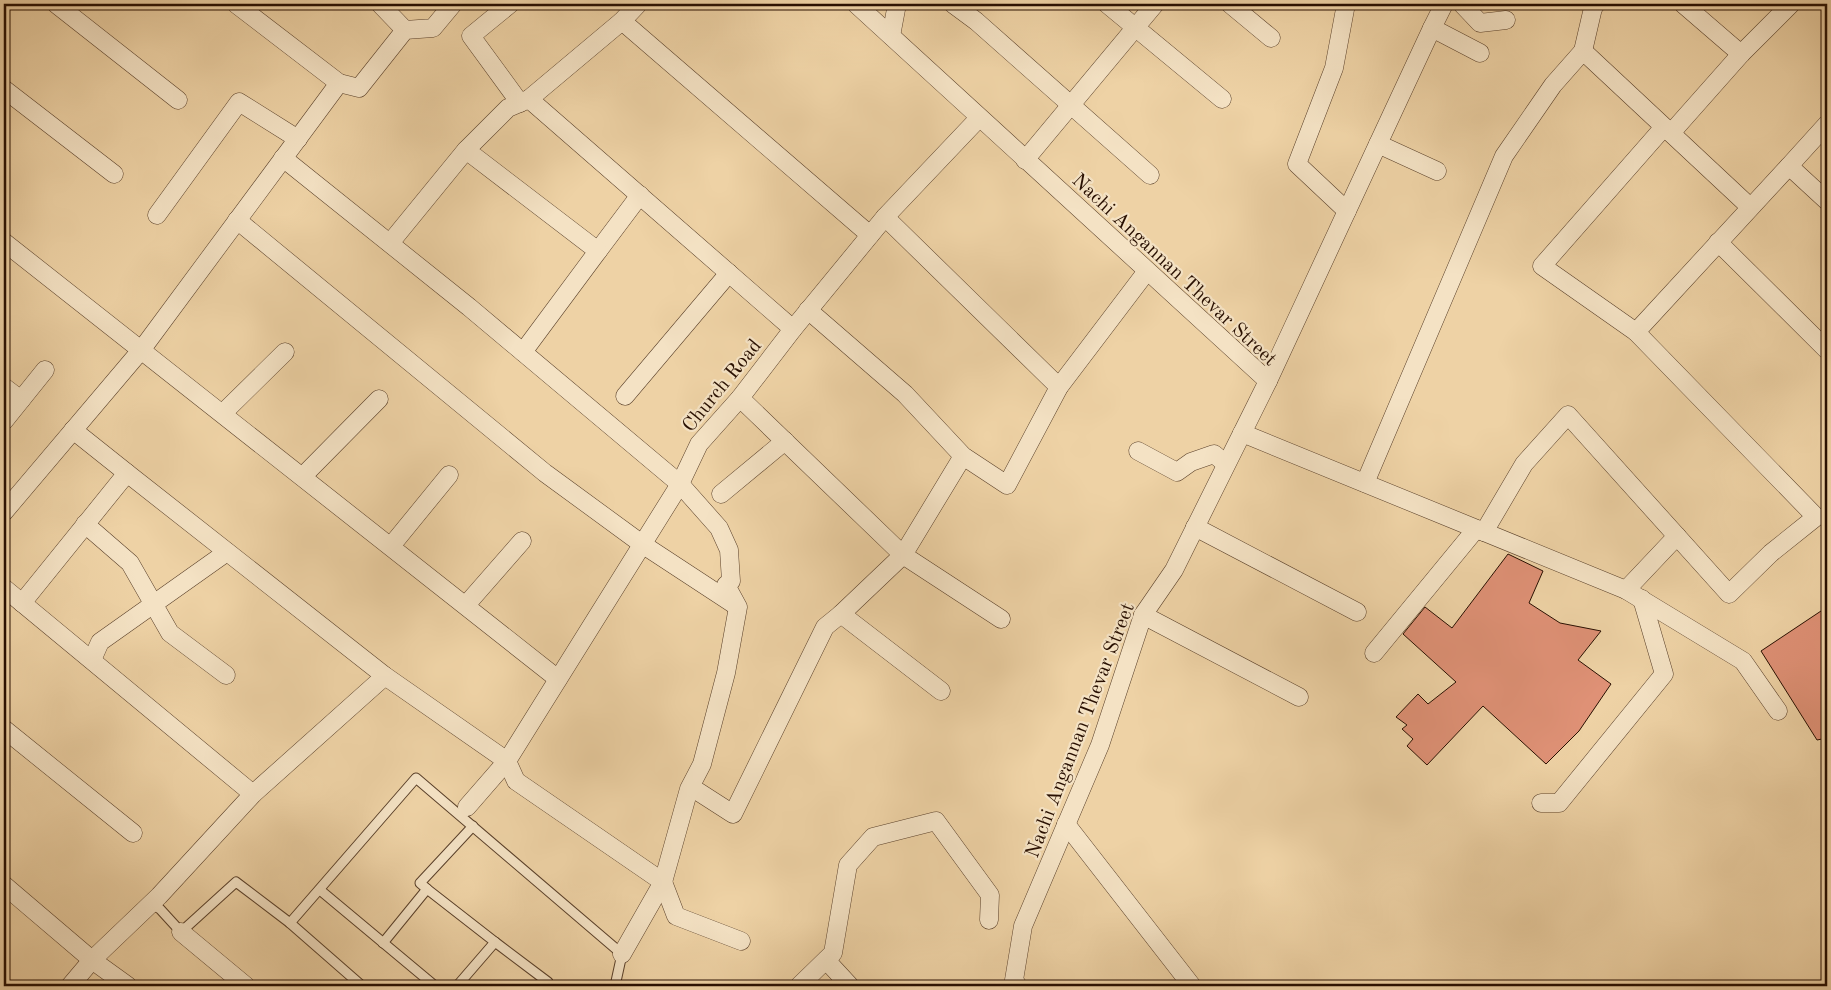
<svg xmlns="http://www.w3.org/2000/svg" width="1831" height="990" font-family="'Old Standard TT',serif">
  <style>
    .building { fill: #df9176; stroke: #280f01 }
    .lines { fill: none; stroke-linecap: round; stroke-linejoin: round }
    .service-casing { stroke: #5a402a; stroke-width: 11 }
    .minor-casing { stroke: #5a402a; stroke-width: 19 }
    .service { stroke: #f4e2c4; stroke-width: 9 }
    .minor { stroke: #f4e2c4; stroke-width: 18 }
    .labels { text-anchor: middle; stroke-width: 4.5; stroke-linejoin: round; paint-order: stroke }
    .street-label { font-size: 20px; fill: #280f01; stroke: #f4e2c4 }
  </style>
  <rect width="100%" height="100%" fill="#eed2a5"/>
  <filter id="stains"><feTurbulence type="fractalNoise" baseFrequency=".004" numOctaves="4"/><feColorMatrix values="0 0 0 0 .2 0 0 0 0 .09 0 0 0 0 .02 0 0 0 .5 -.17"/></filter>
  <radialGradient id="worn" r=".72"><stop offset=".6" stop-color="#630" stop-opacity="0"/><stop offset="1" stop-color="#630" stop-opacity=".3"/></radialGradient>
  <g class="building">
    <path d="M 1508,554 L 1543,571 L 1529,603 L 1560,623 L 1601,631 L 1578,660 L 1611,684 L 1579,731 L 1546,764 L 1483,706 L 1427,765 L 1407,746 L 1413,739 L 1402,729 L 1407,725 L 1396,717 L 1418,694 L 1428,704 L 1456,682 L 1403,634 L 1425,607 L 1452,628 Z"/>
    <path d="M 1827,607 L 1827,738 L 1817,740 L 1761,651 Z"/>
  </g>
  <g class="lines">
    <defs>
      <g id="service">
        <path d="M 427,889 L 420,883 L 473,826"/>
        <path d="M 320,890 L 435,986"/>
        <path d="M 151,904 L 160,909 L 181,932 L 236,882 L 290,923 L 362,986"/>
        <path d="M 290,923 L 416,778 L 622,954 L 615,986"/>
        <path d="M 383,943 L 427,889 L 495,942"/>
        <path d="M 457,986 L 495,942 L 548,982 L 545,986"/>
      </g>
      <g id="minor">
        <path d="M 56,4 L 178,100"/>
        <path d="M 236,4 L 339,83 L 359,88 L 405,30 L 433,28 L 453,4"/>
        <path d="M 380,4 L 405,30"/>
        <path d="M 510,4 L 471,36 L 520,103"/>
        <path d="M 638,4 L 622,21 L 529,99 L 793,329"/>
        <path d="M 856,4 L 1268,381 L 1174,570 L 1143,615 L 1100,745 L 1023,926 L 1014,980 L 1018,986"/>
        <path d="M 953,4 L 976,21 L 1150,175"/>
        <path d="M 1107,4 L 1222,99"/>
        <path d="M 1230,4 L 1271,38"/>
        <path d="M 1346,4 L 1334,68 L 1297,164 L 1347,211"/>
        <path d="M 1462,4 L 1480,23 L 1506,20"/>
        <path d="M 1683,4 L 1741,54"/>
        <path d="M 622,21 L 870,235"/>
        <path d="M 1432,28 L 1444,4"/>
        <path d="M 891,36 L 897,4"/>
        <path d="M 1583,51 L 1593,8 L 1596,4"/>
        <path d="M 4,89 L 114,174"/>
        <path d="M 1671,133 L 1741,54 L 1791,4"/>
        <path d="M 1378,144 L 1432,28 L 1480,53"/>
        <path d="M 283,158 L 469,307 L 680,484 L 719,528 L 729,550 L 731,581 L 726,585 L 738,607 L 726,673 L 702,764 L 689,789 L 663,882 L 622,954"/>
        <path d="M 1025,160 L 1155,4"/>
        <path d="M 1789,166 L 1827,124"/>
        <path d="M 157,215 L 239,102 L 298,139"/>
        <path d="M 885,217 L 1059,387"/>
        <path d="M 237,220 L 545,473 L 642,544 L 735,605"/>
        <path d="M 4,242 L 558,679"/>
        <path d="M 1718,242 L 1827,350"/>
        <path d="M 390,243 L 466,150"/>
        <path d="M 598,251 L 640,195"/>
        <path d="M 808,310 L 905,394 L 963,456 L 1007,485 L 1059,387 L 1147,271"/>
        <path d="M 1636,332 L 1542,266 L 1664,127"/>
        <path d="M 523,352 L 598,251 L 466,150 L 508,108 L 529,99"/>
        <path d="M 1268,381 L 1378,144 L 1437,171"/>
        <path d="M 4,387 L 21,400"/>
        <path d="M 625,396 L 729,273"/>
        <path d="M 740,398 L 903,555 L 1001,619"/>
        <path d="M 223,413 L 285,352"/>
        <path d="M 4,421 L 45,370"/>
        <path d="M 73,430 L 127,473"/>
        <path d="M 1242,433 L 1626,590 L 1743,661 L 1778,711"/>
        <path d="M 1138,451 L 1177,472 L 1191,462 L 1214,454 L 1226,464"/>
        <path d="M 303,476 L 379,399"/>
        <path d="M 1365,483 L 1504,156 L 1553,85 L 1583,51 L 1750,207"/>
        <path d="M 721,494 L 785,441"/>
        <path d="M 4,512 L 142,349 L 339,83"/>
        <path d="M 85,524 L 130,563 L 170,633 L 226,675"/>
        <path d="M 1195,527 L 1357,612"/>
        <path d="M 1484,532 L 1524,464 L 1568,415 L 1729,594 L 1771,553 L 1816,517 L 1636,332 L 1789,166 L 1827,201"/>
        <path d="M 391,546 L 449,475"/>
        <path d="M 4,588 L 253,794"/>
        <path d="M 1626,590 L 1677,536"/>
        <path d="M 22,603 L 127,473 L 385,676 L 507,761 L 516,781 L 663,882 L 676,916 L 741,941"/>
        <path d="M 466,605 L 522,541"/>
        <path d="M 1143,615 L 1299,697"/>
        <path d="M 1374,653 L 1476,529"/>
        <path d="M 92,660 L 100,642 L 227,552"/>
        <path d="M 941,691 L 841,614 L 903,555 L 963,456"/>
        <path d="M 4,729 L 133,833"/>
        <path d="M 691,787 L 733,814 L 825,627 L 841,614"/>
        <path d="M 1541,803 L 1559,803 L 1664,674 L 1642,599"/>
        <path d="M 467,807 L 507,761 L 680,484 L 699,444 L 740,398 L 793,329 L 885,217 L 979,118"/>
        <path d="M 1066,824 L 1192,986"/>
        <path d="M 4,885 L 92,960 L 128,986"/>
        <path d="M 181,932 L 246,986"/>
        <path d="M 826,960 L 850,986"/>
        <path d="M 70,986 L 92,960 L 159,896 L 253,794 L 385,676"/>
        <path d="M 799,986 L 833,953 L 848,865 L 873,837 L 936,821 L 990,895 L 989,920"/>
      </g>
    </defs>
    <use href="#service" class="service-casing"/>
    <use href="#minor" class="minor-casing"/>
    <use href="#service" class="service"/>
    <use href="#minor" class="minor"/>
  </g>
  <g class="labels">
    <g class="street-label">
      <text transform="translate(1175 269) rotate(43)" y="7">Nachi Angannan Thevar Street</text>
      <text transform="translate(721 385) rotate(-51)" y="7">Church Road</text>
      <text transform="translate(1079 730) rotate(-69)" y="7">Nachi Angannan Thevar Street</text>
    </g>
  </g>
  <rect width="1831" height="990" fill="none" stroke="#eed2a5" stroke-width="20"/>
  <rect x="5" y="5" width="1821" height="980" fill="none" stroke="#280f01" stroke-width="2.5"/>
  <rect x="10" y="10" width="1811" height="970" fill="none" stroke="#280f01"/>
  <rect width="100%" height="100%" filter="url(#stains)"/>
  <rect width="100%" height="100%" fill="url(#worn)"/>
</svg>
